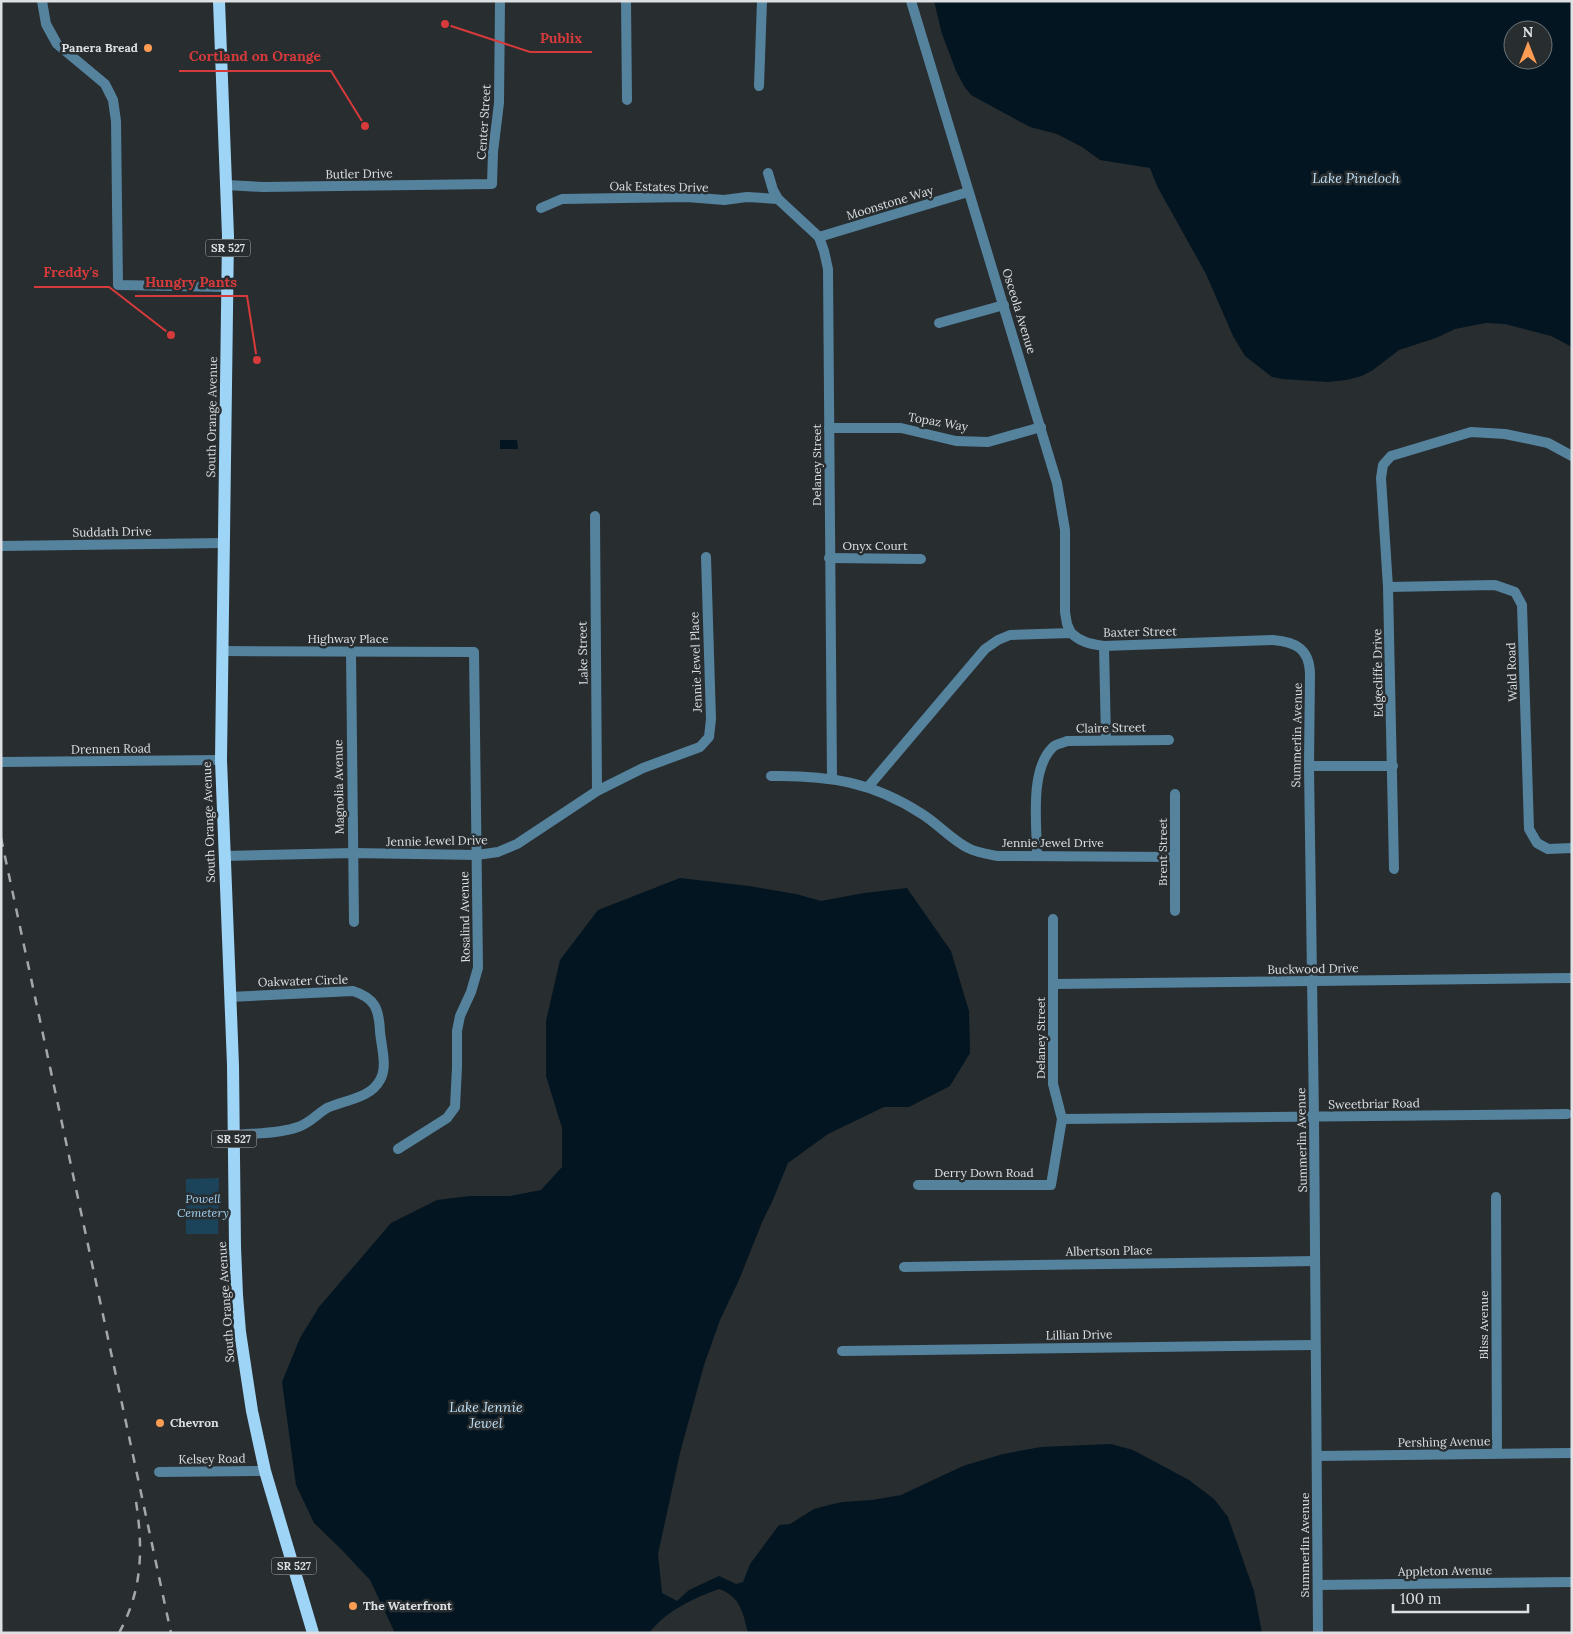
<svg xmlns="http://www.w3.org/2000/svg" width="1573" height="1634" font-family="Lora,serif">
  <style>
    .green { fill: #1b435a }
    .water { fill: #031520; fill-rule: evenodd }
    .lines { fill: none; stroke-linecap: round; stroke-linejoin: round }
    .minor { stroke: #55829d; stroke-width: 10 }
    .major { stroke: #9ed4f6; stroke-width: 12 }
    .rail { stroke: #a4a7aa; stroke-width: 2.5; stroke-dasharray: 9 9; stroke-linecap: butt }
    .poi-dot { fill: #fc9d53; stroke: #282d30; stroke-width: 2 }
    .labels { text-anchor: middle; stroke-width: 5; stroke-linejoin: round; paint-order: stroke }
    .shield { fill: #282d30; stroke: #a7aaad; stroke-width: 1 }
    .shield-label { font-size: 11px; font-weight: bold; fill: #dde0e2 }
    .poi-label { font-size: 12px; font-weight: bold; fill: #dde0e2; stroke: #282d30; text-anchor: start }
    .street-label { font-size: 12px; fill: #dde0e2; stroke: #282d30 }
    .park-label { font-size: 12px; font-style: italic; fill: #a1d3f3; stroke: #282d30 }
    .water-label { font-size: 14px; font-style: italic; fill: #bddef4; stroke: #282d30 }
    .leader { fill: none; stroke: #d73a3b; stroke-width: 2 }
    .callout-dot { fill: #d73a3b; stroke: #282d30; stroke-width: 2 }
    .callout-label { font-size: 14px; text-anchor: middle; font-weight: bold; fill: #d73a3b; stroke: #282d30; stroke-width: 5; stroke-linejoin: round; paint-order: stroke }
  </style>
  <rect width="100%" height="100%" fill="#282d30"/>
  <path class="green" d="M 219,1178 L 218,1234 L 186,1234 L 186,1179 Z"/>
  <g class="water">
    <path d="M 934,1 L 1572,1 L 1572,347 L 1551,336 L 1505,324 L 1486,323 L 1455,329 L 1436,338 L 1399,350 L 1373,370 L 1362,376 L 1346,380 L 1328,382 L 1282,379 L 1272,377 L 1245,356 L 1233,336 L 1206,274 L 1157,186 L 1150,168 L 1100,160 L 1082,147 L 1057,134 L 1030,127 L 971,95 L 964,86 L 956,71 L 942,34 ZM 1513,30 L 1543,30 L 1543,60 L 1513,60 Z"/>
    <path d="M 500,440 L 517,440 L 518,449 L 500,449 Z"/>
    <path d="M 680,878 L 749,886 L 796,894 L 821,901 L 864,893 L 907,888 L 951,951 L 969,1011 L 970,1053 L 950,1086 L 909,1107 L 884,1107 L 828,1134 L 788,1163 L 772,1202 L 763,1220 L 739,1280 L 720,1320 L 704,1365 L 680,1453 L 658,1554 L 662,1593 L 677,1601 L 689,1590 L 719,1576 L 736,1584 L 743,1582 L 750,1564 L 779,1525 L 790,1524 L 814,1509 L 829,1505 L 842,1502 L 872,1500 L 901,1495 L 963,1466 L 1003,1454 L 1041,1447 L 1111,1444 L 1133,1450 L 1189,1480 L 1214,1499 L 1228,1517 L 1254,1591 L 1262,1633 L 748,1633 C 743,1613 741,1597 719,1589 C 694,1598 666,1611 649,1633 L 395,1633 L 370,1580 L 340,1548 L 314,1523 L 296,1485 L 282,1382 L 300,1338 L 319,1307 L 391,1223 L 437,1200 L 470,1196 L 510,1196 L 541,1190 L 562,1167 L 562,1128 L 546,1076 L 546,1021 L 560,960 L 598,910 Z"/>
  </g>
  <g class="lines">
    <g class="minor">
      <path d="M 42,1 L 46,24 L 57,44 L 105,84 L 113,100 L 116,121 L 118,285 L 227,287"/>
      <path d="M 626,1 L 627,100"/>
      <path d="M 911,1 L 1057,483 L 1065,530 L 1065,612 L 1067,624 L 1071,633"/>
      <path d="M 759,86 L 762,1"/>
      <path d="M 768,173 L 773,190 L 778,199 L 819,237 L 824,251 L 828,269 L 832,778"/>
      <path d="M 226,185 L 263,187 L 492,184 L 493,152 L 499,103 L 500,1"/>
      <path d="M 541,208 L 562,199 L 687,197 L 724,200 L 747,197 L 778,199"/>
      <path d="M 819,237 L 968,192"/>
      <path d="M 939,323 L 1004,305"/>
      <path d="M 829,428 L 901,428 L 956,441 L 988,442 L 1041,427"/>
      <path d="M 595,516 L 597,791"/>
      <path d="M 1,546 L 224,543"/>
      <path d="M 829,558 L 921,559"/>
      <path d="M 1388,587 L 1495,585 L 1515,592 L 1522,605 L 1529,829 L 1537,843 L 1548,849 L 1572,848"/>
      <path d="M 1104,646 L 1106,740"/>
      <path d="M 222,651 L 474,652 L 478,968 L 471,992 L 460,1016 L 457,1031 L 457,1067 L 455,1107 L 447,1118 L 398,1149"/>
      <path d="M 351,652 L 354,922"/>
      <path d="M 1,762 L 221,760"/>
      <path d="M 1309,766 L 1393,766"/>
      <path d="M 771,776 C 828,775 873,782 922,814 C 938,824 952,840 968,848 C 977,853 988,854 998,856 L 1175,857"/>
      <path d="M 868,787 L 985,649 L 998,640 L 1010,635 L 1071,633 C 1082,643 1091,644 1104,646 L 1273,640 C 1295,642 1309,648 1310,673 L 1309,766 L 1314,1118 L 1318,1633"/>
      <path d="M 1175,794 L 1175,911"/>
      <path d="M 224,856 L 353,853 L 477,855 L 498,852 L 517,844 L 597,791 L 643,768 L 700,747 L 709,737 L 711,719 L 706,557"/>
      <path d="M 1037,856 C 1037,825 1029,770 1053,747 C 1056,744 1063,743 1067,741 L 1169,740"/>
      <path d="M 1394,869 L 1388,587 L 1381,478 L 1383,465 L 1391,456 L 1471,432 L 1505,434 L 1548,443 L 1572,456"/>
      <path d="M 1054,984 L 1572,978"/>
      <path d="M 230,997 L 353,991 C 375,998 379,1009 380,1031 C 381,1046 388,1067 380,1080 C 370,1099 344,1100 327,1108 C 317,1114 310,1123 298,1127 C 278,1134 255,1133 234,1135"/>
      <path d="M 1062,1119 L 1567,1114"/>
      <path d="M 918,1185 L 1051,1185 L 1062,1119 L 1053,1084 L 1053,919"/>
      <path d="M 1496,1197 L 1497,1453"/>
      <path d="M 904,1267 L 1315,1261"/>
      <path d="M 842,1351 L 1315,1345"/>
      <path d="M 1317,1456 L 1572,1453"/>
      <path d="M 159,1472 L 265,1471"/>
      <path d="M 1318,1585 L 1572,1582"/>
    </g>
    <path class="major" d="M 219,1 L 228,236 L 221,760 L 233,1065 L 235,1247 L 237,1295 L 240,1332 L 252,1411 L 265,1471 L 313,1633"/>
    <g class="rail">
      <path d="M 1,838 L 171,1633"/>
      <path d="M 119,1633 C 144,1587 143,1545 135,1495"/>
    </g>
  </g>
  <g class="poi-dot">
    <circle cx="148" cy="48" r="5"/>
    <circle cx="160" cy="1423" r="5"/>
    <circle cx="353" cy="1606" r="5"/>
  </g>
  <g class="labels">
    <g class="shield">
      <rect x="205.5" y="239.5" width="45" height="17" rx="4"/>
      <rect x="211.5" y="1130.5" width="45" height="17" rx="4"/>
      <rect x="271.5" y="1557.5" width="45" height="17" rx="4"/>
    </g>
    <g class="shield-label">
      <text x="228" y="252">SR 527</text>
      <text x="234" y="1143">SR 527</text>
      <text x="294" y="1570">SR 527</text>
    </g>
    <g class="poi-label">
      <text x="138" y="52" text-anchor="end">Panera Bread</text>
      <text x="170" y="1427">Chevron</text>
      <text x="363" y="1610">The Waterfront</text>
    </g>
    <g class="street-label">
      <text transform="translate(484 122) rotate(-86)" y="4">Center Street</text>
      <text transform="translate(359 174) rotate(-1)" y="4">Butler Drive</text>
      <text transform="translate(659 187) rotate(1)" y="4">Oak Estates Drive</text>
      <text transform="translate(890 203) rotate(-17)" y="4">Moonstone Way</text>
      <text transform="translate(1019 311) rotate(73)" y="4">Osceola Avenue</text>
      <text transform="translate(212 417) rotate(-89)" y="4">South Orange Avenue</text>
      <text transform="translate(938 422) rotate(10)" y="4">Topaz Way</text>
      <text transform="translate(817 465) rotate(-90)" y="4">Delaney Street</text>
      <text transform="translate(112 532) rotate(-1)" y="4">Suddath Drive</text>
      <text x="875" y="550">Onyx Court</text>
      <text transform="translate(1140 632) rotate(-1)" y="4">Baxter Street</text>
      <text x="348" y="643">Highway Place</text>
      <text transform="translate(583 653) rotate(-91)" y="4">Lake Street</text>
      <text transform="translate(696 662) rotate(-92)" y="4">Jennie Jewel Place</text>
      <text transform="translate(1512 672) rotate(-92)" y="4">Wald Road</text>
      <text transform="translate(1378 673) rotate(-91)" y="4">Edgecliffe Drive</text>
      <text transform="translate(1111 728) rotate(-1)" y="4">Claire Street</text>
      <text transform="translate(1297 735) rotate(-89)" y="4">Summerlin Avenue</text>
      <text transform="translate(111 749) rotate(-1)" y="4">Drennen Road</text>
      <text transform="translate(339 787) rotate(-91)" y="4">Magnolia Avenue</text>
      <text transform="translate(209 822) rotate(-92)" y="4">South Orange Avenue</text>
      <text transform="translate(437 841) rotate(-1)" y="4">Jennie Jewel Drive</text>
      <text x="1053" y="847">Jennie Jewel Drive</text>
      <text transform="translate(1163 852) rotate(-90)" y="4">Brent Street</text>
      <text transform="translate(465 917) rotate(-91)" y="4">Rosalind Avenue</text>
      <text transform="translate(1313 969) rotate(-1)" y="4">Buckwood Drive</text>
      <text transform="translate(303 981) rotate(-2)" y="4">Oakwater Circle</text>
      <text transform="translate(1041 1038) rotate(-90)" y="4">Delaney Street</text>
      <text transform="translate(1374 1104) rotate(-1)" y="4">Sweetbriar Road</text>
      <text transform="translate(1302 1140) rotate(-91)" y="4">Summerlin Avenue</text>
      <text x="984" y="1177">Derry Down Road</text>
      <text transform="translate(1109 1251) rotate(-1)" y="4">Albertson Place</text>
      <text transform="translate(226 1302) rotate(-94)" y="4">South Orange Avenue</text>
      <text transform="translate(1484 1325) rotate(-90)" y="4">Bliss Avenue</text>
      <text transform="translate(1079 1335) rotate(-1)" y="4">Lillian Drive</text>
      <text transform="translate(1444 1442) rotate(-1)" y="4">Pershing Avenue</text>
      <text transform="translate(212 1459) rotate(-1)" y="4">Kelsey Road</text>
      <text transform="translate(1305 1545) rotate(-90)" y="4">Summerlin Avenue</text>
      <text transform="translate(1445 1571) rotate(-1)" y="4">Appleton Avenue</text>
    </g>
    <g class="park-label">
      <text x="203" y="1203">Powell<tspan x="203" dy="14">Cemetery</tspan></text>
    </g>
    <g class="water-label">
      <text x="1356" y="183">Lake Pineloch</text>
      <text x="486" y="1412">Lake Jennie<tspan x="486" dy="16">Jewel</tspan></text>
    </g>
  </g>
  <path class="leader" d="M445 24L530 52H592M365 126L331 71H179M171 335L109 287H34M257 360L247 296H135"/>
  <g class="callout-dot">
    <circle cx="445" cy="24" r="5"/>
    <circle cx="365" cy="126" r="5"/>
    <circle cx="171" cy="335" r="5"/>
    <circle cx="257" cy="360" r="5"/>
  </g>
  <g class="callout-label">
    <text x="561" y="43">Publix</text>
    <text x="255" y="61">Cortland on Orange</text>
    <text x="71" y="277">Freddy's</text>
    <text x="191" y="287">Hungry Pants</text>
  </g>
  <rect width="1573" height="1634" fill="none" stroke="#dde0e2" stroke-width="5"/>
  <g transform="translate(1528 45)"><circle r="24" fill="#282d30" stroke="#707577"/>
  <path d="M0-4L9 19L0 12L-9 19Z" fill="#fc9d53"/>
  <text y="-8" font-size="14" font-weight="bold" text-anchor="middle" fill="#dde0e2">N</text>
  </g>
  <path d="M1393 1604v8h135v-8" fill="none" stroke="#dde0e2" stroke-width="2.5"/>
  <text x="1400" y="1604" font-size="15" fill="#dde0e2" stroke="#282d30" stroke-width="4" paint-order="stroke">100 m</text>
</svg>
